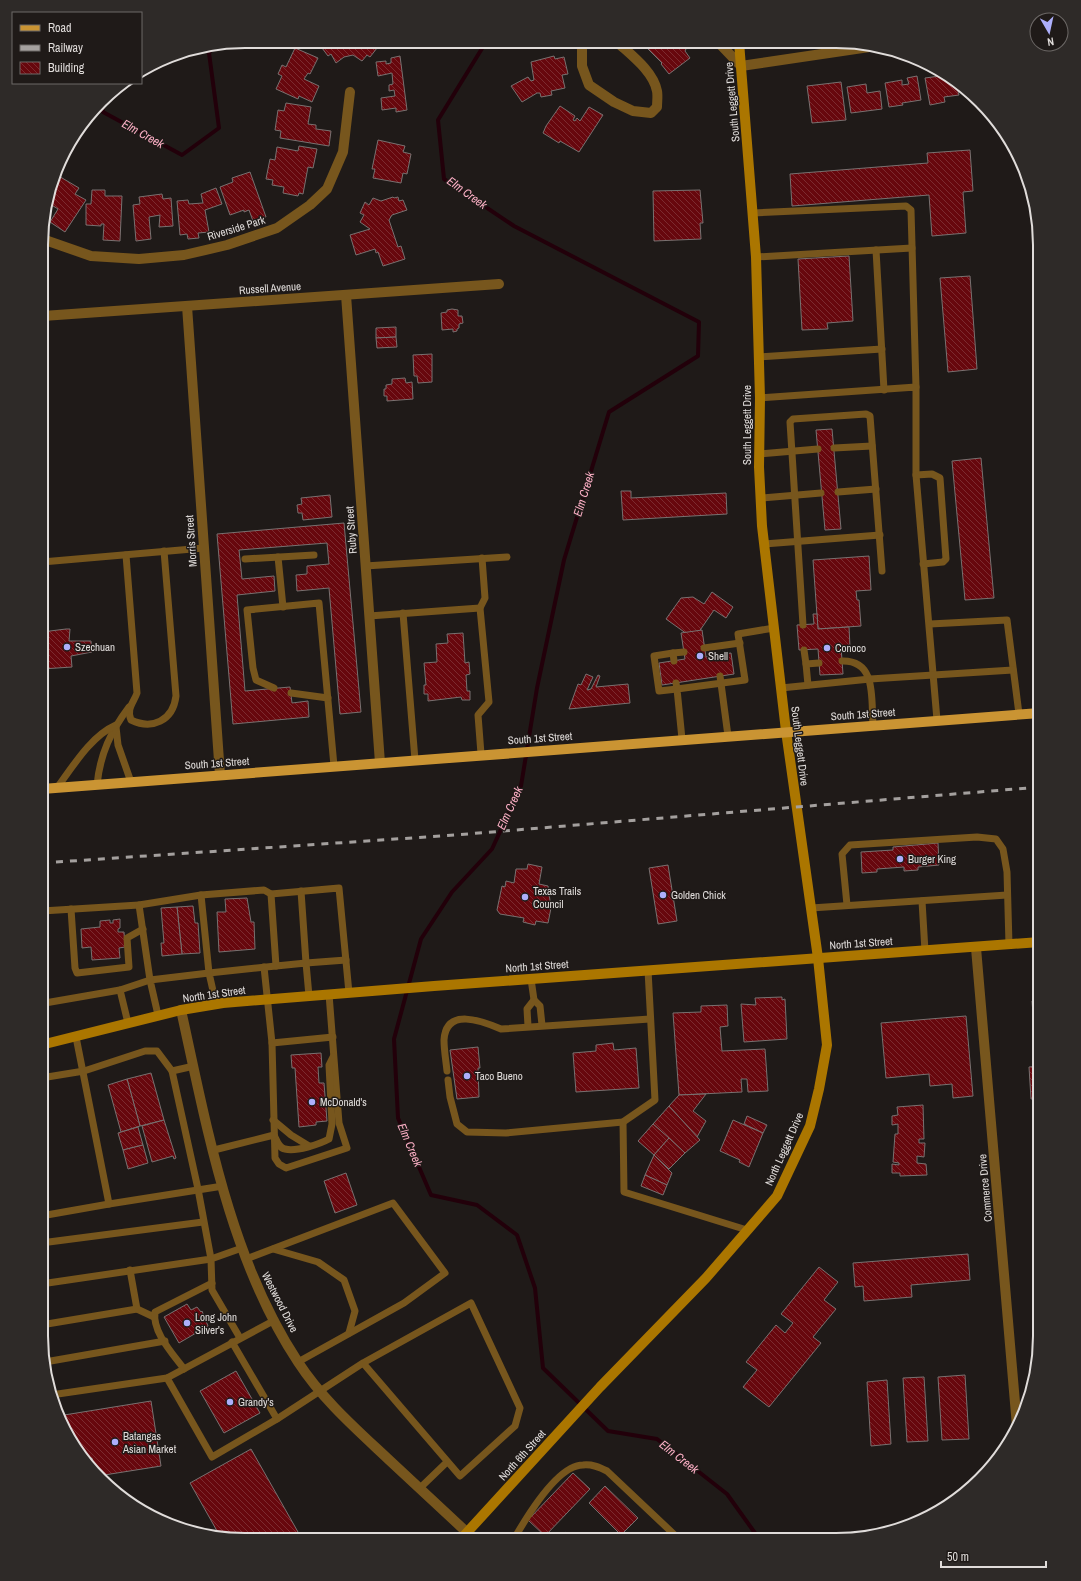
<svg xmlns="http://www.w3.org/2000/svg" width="1081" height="1581" font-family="'Archivo Narrow',sans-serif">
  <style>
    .industrial { fill: url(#industrial-grid) }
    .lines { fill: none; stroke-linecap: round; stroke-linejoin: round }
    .stream { stroke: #22000a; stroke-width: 4 }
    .building { fill: url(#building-back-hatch); stroke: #787170 }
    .lane { stroke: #77561d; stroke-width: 7 }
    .street { stroke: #77561d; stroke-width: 10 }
    .secondary { stroke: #ab7600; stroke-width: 10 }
    .primary { stroke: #ca9433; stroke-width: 10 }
    .rail { stroke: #a4a09e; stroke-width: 3; stroke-dasharray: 7 7; stroke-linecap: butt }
    .poi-dot { fill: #adaffb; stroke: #1f1a18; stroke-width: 1.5 }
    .labels { text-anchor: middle; stroke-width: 3; stroke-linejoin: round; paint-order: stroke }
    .street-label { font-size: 11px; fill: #e0dcda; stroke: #1f1a18 }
    .poi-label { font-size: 11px; fill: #e0dcda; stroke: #1f1a18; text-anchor: start }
    .water-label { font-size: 12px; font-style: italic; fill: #fcafc5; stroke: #1f1a18 }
    .rim { fill: none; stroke: #e0dcda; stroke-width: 2 }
  </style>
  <defs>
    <pattern id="industrial-grid" width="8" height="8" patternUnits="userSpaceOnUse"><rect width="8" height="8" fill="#2d231d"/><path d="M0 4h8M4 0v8" fill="none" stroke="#4b423d"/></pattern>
    <pattern id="building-back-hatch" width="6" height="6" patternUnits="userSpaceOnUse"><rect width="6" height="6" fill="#67070d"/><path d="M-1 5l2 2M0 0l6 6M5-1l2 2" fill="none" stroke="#7c2b30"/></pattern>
  </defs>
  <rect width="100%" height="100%" fill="#1f1a18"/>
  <path class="industrial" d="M 104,1481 L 114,1481 L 126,1501 Z"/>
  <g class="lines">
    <g class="stream">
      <path d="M 486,42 L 438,120 L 444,179 L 514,226 L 699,322 L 698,356 L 609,412 L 564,560 L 537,688 L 521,786 L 492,849 L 452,892 L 421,939 L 394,1039 L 398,1118 L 431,1195 L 477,1205 L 517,1235 L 535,1288 L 543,1368 L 608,1431 L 657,1439 L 727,1494 L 760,1540"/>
      <path d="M 101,103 L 103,112 L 182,155 L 219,128 L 209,53 L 213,46"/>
      <path d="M 888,1533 L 907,1524 L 908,1526"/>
    </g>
  </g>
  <g class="building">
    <path d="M 331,41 L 378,41 L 381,43 L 370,57 L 367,55 L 362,61 L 353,55 L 344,57 L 336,63 L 331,54 L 328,56 L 322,48 Z"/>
    <path d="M 558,42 L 570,42 L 564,46 Z"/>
    <path d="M 650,42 L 680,42 L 687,47 L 685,51 L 690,58 L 669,74 L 661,64 L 662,63 L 645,46 Z"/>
    <path d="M 295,48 L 318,58 L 310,74 L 308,73 L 304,79 L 319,86 L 312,102 L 299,96 L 298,99 L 276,89 L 282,76 L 278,74 L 282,65 L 286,67 Z"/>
    <path d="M 400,56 L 407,110 L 396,112 L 396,108 L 382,110 L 381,98 L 395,96 L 394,90 L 389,91 L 389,85 L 393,84 L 392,73 L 378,76 L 376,62 L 386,61 L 386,64 L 391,63 L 391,58 Z"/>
    <path d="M 554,56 L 555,59 L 564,57 L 568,74 L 562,75 L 565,88 L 551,91 L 552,95 L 541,97 L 540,93 L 537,93 L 522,102 L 511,86 L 528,77 L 531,81 L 534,80 L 531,62 Z"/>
    <path d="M 940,73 L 955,80 L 959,95 L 944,97 L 945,102 L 930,105 L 925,78 L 940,76 Z"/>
    <path d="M 917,76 L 921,100 L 902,103 L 903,105 L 889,107 L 885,83 L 902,80 L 902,85 L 909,84 L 907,78 Z"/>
    <path d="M 841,82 L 846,120 L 812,123 L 807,86 Z"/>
    <path d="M 866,84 L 867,93 L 880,91 L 882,109 L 851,113 L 847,87 Z"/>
    <path d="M 962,85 L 973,95 L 964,96 Z"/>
    <path d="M 973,95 L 979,101 L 974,102 Z"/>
    <path d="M 286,103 L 311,107 L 308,124 L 316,125 L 316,129 L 331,131 L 329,146 L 280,138 L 281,131 L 275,130 L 278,110 L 284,111 Z"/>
    <path d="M 560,106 L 575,116 L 573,120 L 575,121 L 577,118 L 580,121 L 589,107 L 603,115 L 579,152 L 560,141 L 559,143 L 543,133 L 546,126 Z"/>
    <path d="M 378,140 L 405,146 L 403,152 L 411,154 L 407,174 L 403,173 L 401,183 L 373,178 L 375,169 L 372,169 Z"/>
    <path d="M 299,146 L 317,149 L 313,168 L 308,167 L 303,194 L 299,193 L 298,196 L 283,193 L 284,187 L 272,185 L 273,180 L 266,179 L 270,159 L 275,160 L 277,147 L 298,151 Z"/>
    <path d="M 970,150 L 973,191 L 963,192 L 966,233 L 932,236 L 929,195 L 792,206 L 790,174 L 928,163 L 927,153 Z"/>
    <path d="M 250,172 L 266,217 L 253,221 L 249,210 L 244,212 L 244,210 L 230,215 L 220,187 L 233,182 L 232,178 Z"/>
    <path d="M 57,175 L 79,188 L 75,194 L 86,200 L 65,232 L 50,222 L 58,209 L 50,204 L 49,206 L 47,205 Z"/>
    <path d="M 216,188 L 222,204 L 205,210 L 209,232 L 198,233 L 199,238 L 188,239 L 187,234 L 180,235 L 177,201 L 188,200 L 189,204 L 203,203 L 201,194 Z"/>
    <path d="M 92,190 L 105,190 L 105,196 L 122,196 L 120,241 L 103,240 L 104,224 L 101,224 L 101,226 L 86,225 L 86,204 L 91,204 Z"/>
    <path d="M 700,190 L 703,223 L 700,223 L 701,239 L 654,241 L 653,191 Z"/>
    <path d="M 162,194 L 163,199 L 171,198 L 173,226 L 159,227 L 160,215 L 149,217 L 151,239 L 136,241 L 133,205 L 140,204 L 139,197 Z"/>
    <path d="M 393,197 L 394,198 L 398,197 L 399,201 L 403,200 L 407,210 L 392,215 L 389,220 L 398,247 L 401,246 L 405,259 L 383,266 L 378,252 L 376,253 L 375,249 L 356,255 L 350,235 L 370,229 L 360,222 L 364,215 L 360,213 L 365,202 L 369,205 L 373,198 L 381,201 Z"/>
    <path d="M 849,256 L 853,321 L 827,323 L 828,329 L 802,330 L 798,259 Z"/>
    <path d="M 970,276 L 977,369 L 948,372 L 940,278 Z"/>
    <path d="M 452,309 L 458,310 L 458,316 L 462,316 L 463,323 L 459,324 L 459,328 L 457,329 L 457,331 L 453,332 L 453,329 L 442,330 L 441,313 L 447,312 L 447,310 Z"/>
    <path d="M 396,327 L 396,337 L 376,338 L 376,328 Z"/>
    <path d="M 396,337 L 397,347 L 377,348 L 376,338 Z"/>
    <path d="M 432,354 L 432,382 L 418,383 L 417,376 L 414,376 L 413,355 Z"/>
    <path d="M 405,378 L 406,383 L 412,382 L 413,399 L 387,401 L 387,396 L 384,396 L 384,389 L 386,389 L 386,385 L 392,384 L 392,379 Z"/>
    <path d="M 832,429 L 841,529 L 825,530 L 816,430 Z"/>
    <path d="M 981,458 L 994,598 L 965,600 L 952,461 Z"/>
    <path d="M 621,491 L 631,491 L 631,498 L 726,493 L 727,514 L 623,520 Z"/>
    <path d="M 330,495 L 332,517 L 303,520 L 302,513 L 298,513 L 297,505 L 302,504 L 301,498 Z"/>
    <path d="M 344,523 L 361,712 L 340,714 L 329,588 L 297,591 L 296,575 L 307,574 L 307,566 L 329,564 L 327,543 L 239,550 L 242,579 L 274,576 L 275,591 L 237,595 L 245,691 L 290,687 L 292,703 L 308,701 L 309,717 L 233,724 L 217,534 Z"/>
    <path d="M 869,556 L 871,590 L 856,591 L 857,600 L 859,600 L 861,626 L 818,629 L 813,560 Z"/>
    <path d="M 712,592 L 733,607 L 726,618 L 714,610 L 694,639 L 666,619 L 681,598 L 693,597 L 704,604 Z"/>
    <path d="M 813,614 L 817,614 L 818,629 L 849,627 L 850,647 L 841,647 L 843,674 L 820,675 L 818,649 L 799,650 L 797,625 L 814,624 Z"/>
    <path d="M 66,629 L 70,629 L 69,641 L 91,641 L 92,652 L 71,656 L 72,667 L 42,669 L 42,632 Z"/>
    <path d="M 702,630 L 706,657 L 731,653 L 734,674 L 662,685 L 659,663 L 685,659 L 681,633 Z"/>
    <path d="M 463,633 L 465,663 L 469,662 L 470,674 L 466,675 L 467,691 L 470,691 L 470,700 L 462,700 L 461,697 L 428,701 L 428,694 L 424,694 L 424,685 L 426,685 L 424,663 L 437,662 L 436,644 L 448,643 L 447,634 Z"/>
    <path d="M 586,674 L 593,677 L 587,690 L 591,689 L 598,675 L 600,676 L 596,687 L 628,684 L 630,703 L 569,709 L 578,684 L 581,685 Z"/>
    <path d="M 938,843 L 939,865 L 918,867 L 918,870 L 904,871 L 904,867 L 877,869 L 877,872 L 862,873 L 861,852 L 893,850 L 893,847 Z"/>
    <path d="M 528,864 L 542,867 L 539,884 L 548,886 L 551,908 L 548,923 L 536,921 L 535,925 L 523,922 L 524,918 L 500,914 L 497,910 L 502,886 L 505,887 L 506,881 L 514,883 L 516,869 L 527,869 Z"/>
    <path d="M 668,865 L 677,921 L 658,924 L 649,868 Z"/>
    <path d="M 247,898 L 251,922 L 254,922 L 255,949 L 219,952 L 217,912 L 226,912 L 225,899 Z"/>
    <path d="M 193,906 L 195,923 L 198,923 L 200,953 L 182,954 L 177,907 Z"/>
    <path d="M 177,907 L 182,954 L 162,956 L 161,943 L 164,943 L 161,908 Z"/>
    <path d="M 120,919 L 120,928 L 118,929 L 118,932 L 124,932 L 125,947 L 119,948 L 120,958 L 92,960 L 91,947 L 82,948 L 81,929 L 100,927 L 100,921 L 110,920 L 110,923 L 113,923 L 113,920 Z"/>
    <path d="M 782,997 L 782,1000 L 785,999 L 787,1039 L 744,1042 L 741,1004 L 756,1005 L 755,998 Z"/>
    <path d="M 1040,1000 L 1040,1026 L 1034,1027 L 1032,1001 Z"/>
    <path d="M 727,1005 L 728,1026 L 720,1027 L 722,1051 L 765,1049 L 768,1091 L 748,1092 L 747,1079 L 741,1079 L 742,1092 L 679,1095 L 673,1013 L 701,1012 L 701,1006 Z"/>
    <path d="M 966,1016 L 973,1096 L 953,1098 L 952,1084 L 930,1086 L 929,1074 L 886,1078 L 881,1023 Z"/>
    <path d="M 613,1043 L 614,1050 L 636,1048 L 639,1088 L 576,1092 L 573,1053 L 596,1051 L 596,1045 Z"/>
    <path d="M 478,1047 L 480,1068 L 478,1068 L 479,1097 L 457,1099 L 450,1050 Z"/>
    <path d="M 321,1053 L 322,1067 L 318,1067 L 319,1083 L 324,1083 L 327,1121 L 316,1122 L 316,1125 L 299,1127 L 295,1068 L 292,1068 L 291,1055 Z"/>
    <path d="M 1040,1066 L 1040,1098 L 1031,1099 L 1029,1067 Z"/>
    <path d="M 151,1073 L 164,1120 L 140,1126 L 127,1079 Z"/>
    <path d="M 127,1079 L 140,1126 L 121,1132 L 108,1085 Z"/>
    <path d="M 706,1094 L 693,1111 L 706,1121 L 697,1137 L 669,1106 L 679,1095 Z"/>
    <path d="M 923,1105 L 924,1139 L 919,1139 L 919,1143 L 925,1143 L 924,1157 L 917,1156 L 917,1163 L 926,1164 L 927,1175 L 900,1176 L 900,1173 L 892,1173 L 892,1164 L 899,1165 L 899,1163 L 893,1162 L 895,1134 L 898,1134 L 898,1124 L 892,1125 L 892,1116 L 898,1115 L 897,1107 Z"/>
    <path d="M 669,1106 L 700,1140 L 685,1153 L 653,1124 Z"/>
    <path d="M 747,1116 L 767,1125 L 763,1133 L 744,1124 Z"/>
    <path d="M 164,1120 L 176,1158 L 174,1159 L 173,1156 L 152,1162 L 142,1126 Z"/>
    <path d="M 733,1120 L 763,1133 L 749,1167 L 739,1162 L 740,1160 L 720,1151 Z"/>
    <path d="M 653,1124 L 669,1138 L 654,1155 L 638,1141 Z"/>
    <path d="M 138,1127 L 143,1145 L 123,1150 L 118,1133 Z"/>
    <path d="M 669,1138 L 685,1153 L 669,1169 L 654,1155 Z"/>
    <path d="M 143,1145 L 148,1163 L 128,1169 L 123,1150 Z"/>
    <path d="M 1035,1149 L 1040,1149 L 1040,1206 Z"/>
    <path d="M 654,1155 L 672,1173 L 667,1185 L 645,1175 Z"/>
    <path d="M 346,1173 L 357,1205 L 335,1213 L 324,1181 Z"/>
    <path d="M 645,1175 L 667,1185 L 663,1195 L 641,1186 Z"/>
    <path d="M 968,1254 L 970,1280 L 911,1285 L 912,1297 L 864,1301 L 863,1286 L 855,1287 L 853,1263 Z"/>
    <path d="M 819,1267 L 838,1282 L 824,1300 L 836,1309 L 813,1337 L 821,1343 L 769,1407 L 743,1387 L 757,1370 L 746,1362 L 776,1325 L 785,1333 L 793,1323 L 781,1314 Z"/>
    <path d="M 187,1304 L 191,1310 L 197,1307 L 201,1312 L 202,1311 L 208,1326 L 179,1343 L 164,1317 Z"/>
    <path d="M 236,1371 L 260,1413 L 224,1433 L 200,1391 Z"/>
    <path d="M 965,1375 L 969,1439 L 942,1440 L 938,1377 Z"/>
    <path d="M 924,1377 L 928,1441 L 907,1442 L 903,1378 Z"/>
    <path d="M 887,1380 L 891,1444 L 871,1446 L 867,1382 Z"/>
    <path d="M 151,1401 L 161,1466 L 98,1476 L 94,1473 L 92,1458 L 84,1459 L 62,1426 L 58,1416 Z"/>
    <path d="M 251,1449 L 298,1532 L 293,1535 L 295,1538 L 221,1538 L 190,1483 Z"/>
    <path d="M 573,1473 L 590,1489 L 545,1536 L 528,1520 Z"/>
    <path d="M 605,1486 L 638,1518 L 621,1535 L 589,1503 Z"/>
    <path d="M 566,1532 L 573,1539 L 558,1539 Z"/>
  </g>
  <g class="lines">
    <g class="lane">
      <path d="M 753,213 L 906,206 L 911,210 L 916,387"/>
      <path d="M 876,250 L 884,390"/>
      <path d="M 756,257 L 912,248"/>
      <path d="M 759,357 L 882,349"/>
      <path d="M 760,398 L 916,387 L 916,475 L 937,720"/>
      <path d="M 834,448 L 872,446"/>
      <path d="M 759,454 L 818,449"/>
      <path d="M 916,475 L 932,474 L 940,478 L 946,559 L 943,562 L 923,564"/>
      <path d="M 838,492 L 876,489"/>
      <path d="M 761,498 L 821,493"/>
      <path d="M 764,544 L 880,535"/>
      <path d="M 126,555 L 137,693 C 134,702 126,709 131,720 C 152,730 173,721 176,696 L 164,551"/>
      <path d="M 278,557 L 283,607"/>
      <path d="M 245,559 L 314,555"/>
      <path d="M 42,562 L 204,548"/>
      <path d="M 365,566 L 507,557"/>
      <path d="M 480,608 L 485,598 L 482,558"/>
      <path d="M 403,613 L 415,760"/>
      <path d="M 369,616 L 480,608 L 489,702 L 478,715 L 481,754"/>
      <path d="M 930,624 L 1007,620 L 1019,714"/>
      <path d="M 803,625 L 790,422 L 793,419 L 866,414 L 870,416 L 882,571"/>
      <path d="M 704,648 L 740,643"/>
      <path d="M 804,650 L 806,664"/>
      <path d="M 673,653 L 654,656 L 659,691 L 677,689 L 676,683"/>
      <path d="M 674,661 L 673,653 L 684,652"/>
      <path d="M 842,661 C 877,660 871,699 873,725"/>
      <path d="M 720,676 L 728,736"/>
      <path d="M 808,685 L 806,664 L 819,663"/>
      <path d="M 274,688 L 256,680 L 253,668 L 247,610 L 319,603 L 334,766"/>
      <path d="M 781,688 L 870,679 L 1013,670"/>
      <path d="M 291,693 L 328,698"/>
      <path d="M 116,727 L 118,745 L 131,782"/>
      <path d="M 682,739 L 677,689 L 745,680 L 738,634 L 774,628"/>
      <path d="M 97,785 C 100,754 111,731 129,707"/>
      <path d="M 57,788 C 73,766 91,736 116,725"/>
      <path d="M 301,891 L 306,963 L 346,960"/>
      <path d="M 922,901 L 925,951"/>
      <path d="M 847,905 L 842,854 L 850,845 L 977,837 L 996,839 L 1003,849 L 1007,872 L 1009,945"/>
      <path d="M 811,908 L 1007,895"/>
      <path d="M 71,909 L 75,968 L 77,973 L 129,967 L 127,938 L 143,929"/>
      <path d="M 42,911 L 139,905"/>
      <path d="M 42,966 L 45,1003"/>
      <path d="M 264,967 L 272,1043 L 275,1158 L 279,1164 L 286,1168 L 347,1148 L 339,1123 L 329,994"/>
      <path d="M 531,979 L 534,1000 L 540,1006 L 542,1025"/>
      <path d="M 309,996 L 306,963 L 276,966 L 271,894 L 339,888 L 349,993"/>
      <path d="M 216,1004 L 209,973 L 276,966"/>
      <path d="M 158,1015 L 150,980 L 209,973 L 201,895 L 264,890 L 271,894"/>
      <path d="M 128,1023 L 120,990 L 150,980 L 139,905 L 201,895"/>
      <path d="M 528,1026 L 527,1009 L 534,1000"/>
      <path d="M 76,1037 L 109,1204 L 223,1186"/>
      <path d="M 272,1043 L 333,1037"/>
      <path d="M 45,1044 L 45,1003 L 120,990"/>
      <path d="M 447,1071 C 446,1061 444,1050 444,1040 C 446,1007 482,1021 501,1029 L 650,1019"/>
      <path d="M 41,1078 L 84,1071 L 145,1051 L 157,1051 L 172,1071"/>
      <path d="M 448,1080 L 450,1097 L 457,1124 L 467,1132 L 506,1133 L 623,1122 L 655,1100 L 648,970"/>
      <path d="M 273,1120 L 291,1135 L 309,1146"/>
      <path d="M 623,1122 L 624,1192 L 747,1230"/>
      <path d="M 275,1137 C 277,1141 279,1148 285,1149 C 296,1152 320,1144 329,1139 L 332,1124 L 329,1065 L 333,1057"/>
      <path d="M 214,1150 L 274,1135"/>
      <path d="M 41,1216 L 109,1204"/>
      <path d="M 41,1243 L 203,1222"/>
      <path d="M 273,1249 L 318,1262 L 344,1280 L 355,1311 L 349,1333"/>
      <path d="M 246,1259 L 393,1203 L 445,1273 L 404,1303 L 298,1362"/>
      <path d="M 130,1270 L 137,1309 L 154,1317"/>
      <path d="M 41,1284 L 211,1259 L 198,1189 L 172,1071 L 194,1066"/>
      <path d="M 41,1325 L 137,1309"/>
      <path d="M 41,1334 L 48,1386"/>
      <path d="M 240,1338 L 212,1290 L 211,1259 L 242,1248"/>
      <path d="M 232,1342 L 277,1419"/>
      <path d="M 45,1362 L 165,1341"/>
      <path d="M 184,1369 C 173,1354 152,1332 155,1312 L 212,1283"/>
      <path d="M 167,1378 L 212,1457 L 277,1419 L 363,1363 L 471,1303 L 520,1408 L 515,1426 L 460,1476 L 363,1363"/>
      <path d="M 51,1395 L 167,1378 L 275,1320"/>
      <path d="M 420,1488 L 447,1462"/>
      <path d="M 514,1539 C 526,1518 557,1465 583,1465 C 592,1464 599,1467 607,1471 L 680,1540"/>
    </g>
    <g class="street">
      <path d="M 582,42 L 582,66 L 589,85 L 614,102 L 633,111 L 651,113 L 657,107 C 657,102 658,96 657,91 C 653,71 631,55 617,42"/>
      <path d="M 718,42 L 741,66 L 876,46"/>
      <path d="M 43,238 L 48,241 L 91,256 L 139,259 L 184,255 L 227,245 L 277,228 L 310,205 L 327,189 L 343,152 L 350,92"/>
      <path d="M 346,295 L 380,763"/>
      <path d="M 187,306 L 220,775"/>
      <path d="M 43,316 L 499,284"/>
      <path d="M 976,948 L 1017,1426"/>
      <path d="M 181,1010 C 207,1128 230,1259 298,1362 C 322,1399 355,1428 387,1458 C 416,1485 445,1512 474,1539"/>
    </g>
    <g class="secondary">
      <path d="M 41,1045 L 181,1010 L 223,1003 L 434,986 L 1040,942"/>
      <path d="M 461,1539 L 600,1387 L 706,1278 L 777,1196 L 810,1126 L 819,1089 L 827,1045 L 818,958 L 786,731 L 762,526 L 759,467 L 760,398 L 756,257 L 739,42"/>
    </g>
    <path class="primary" d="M 42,789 L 1040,713"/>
    <path class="rail" d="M 42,863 L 455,835 L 1040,787"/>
  </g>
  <g class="poi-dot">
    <circle cx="67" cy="647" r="4"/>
    <circle cx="827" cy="648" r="4"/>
    <circle cx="700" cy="656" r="4"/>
    <circle cx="900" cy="859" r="4"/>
    <circle cx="663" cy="895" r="4"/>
    <circle cx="525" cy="897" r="4"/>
    <circle cx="467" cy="1076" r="4"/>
    <circle cx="312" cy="1102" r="4"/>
    <circle cx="187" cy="1323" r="4"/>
    <circle cx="230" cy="1402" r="4"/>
    <circle cx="115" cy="1442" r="4"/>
  </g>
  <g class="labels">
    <g class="street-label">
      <text transform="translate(732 102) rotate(-95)" y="4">South Leggett Drive</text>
      <text transform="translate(236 228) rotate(-17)" y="4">Riverside Park</text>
      <text transform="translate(270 288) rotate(-4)" y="4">Russell Avenue</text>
      <text transform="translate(747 425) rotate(-90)" y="4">South Leggett Drive</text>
      <text transform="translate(351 530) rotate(-94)" y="4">Ruby Street</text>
      <text transform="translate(191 541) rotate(-94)" y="4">Morris Street</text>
      <text transform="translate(863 714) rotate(-4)" y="4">South 1st Street</text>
      <text transform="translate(540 738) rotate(-4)" y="4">South 1st Street</text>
      <text transform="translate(800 746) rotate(83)" y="4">South Leggett Drive</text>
      <text transform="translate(217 763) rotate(-4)" y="4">South 1st Street</text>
      <text transform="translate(861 943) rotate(-4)" y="4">North 1st Street</text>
      <text transform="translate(537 966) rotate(-4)" y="4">North 1st Street</text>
      <text transform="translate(214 994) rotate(-8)" y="4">North 1st Street</text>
      <text transform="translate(784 1149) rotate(-66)" y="4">North Leggett Drive</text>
      <text transform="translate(985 1188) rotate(-95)" y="4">Commerce Drive</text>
      <text transform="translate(280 1302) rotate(63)" y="4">Westwood Drive</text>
      <text transform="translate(522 1455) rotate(-48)" y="4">North 6th Street</text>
    </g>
    <g class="poi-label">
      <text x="75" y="651">Szechuan</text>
      <text x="835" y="652">Conoco</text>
      <text x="708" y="660">Shell</text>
      <text x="908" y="863">Burger King</text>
      <text x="533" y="895">Texas Trails<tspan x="533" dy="13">Council</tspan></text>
      <text x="671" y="899">Golden Chick</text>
      <text x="475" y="1080">Taco Bueno</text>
      <text x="320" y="1106">McDonald's</text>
      <text x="195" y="1321">Long John<tspan x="195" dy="13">Silver's</tspan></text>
      <text x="238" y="1406">Grandy's</text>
      <text x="123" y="1440">Batangas<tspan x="123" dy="13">Asian Market</tspan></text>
    </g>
    <g class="water-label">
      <text transform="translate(143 134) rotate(29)" y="4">Elm Creek</text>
      <text transform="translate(467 193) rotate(36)" y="4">Elm Creek</text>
      <text transform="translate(584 494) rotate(-73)" y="4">Elm Creek</text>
      <text transform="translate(510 808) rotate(-66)" y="4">Elm Creek</text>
      <text transform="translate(410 1145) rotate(67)" y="4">Elm Creek</text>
      <text transform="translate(679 1457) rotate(38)" y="4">Elm Creek</text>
    </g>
  </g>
  <path d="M0 0H1081V1581H0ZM245 48H836A197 197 0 0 1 1033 245V1336A197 197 0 0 1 836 1533H245A197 197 0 0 1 48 1336V245A197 197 0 0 1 245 48Z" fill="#2e2a28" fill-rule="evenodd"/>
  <path class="rim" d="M245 48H836A197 197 0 0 1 1033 245V1336A197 197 0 0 1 836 1533H245A197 197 0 0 1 48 1336V245A197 197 0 0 1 245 48Z"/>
  <rect x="12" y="12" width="130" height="72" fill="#1f1a18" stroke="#6c6866"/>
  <rect x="20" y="25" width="20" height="6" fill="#ca9433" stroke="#6c6866"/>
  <text x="48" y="32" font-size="12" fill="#e0dcda">Road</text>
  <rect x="20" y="45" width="20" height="6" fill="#a4a09e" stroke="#6c6866"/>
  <text x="48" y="52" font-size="12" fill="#e0dcda">Railway</text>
  <rect x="20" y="62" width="20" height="12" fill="url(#building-back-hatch)" stroke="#6c6866"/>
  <text x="48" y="72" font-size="12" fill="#e0dcda">Building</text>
  <g transform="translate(1049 32) rotate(171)"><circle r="19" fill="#1f1a18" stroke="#6c6866"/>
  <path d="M0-3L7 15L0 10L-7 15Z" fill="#adaffb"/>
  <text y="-6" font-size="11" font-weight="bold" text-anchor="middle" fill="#e0dcda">N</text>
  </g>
  <path d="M941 1561v6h105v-6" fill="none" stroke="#e0dcda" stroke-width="2"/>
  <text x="947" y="1561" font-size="12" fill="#e0dcda" stroke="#1f1a18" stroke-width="3" paint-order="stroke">50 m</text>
</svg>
